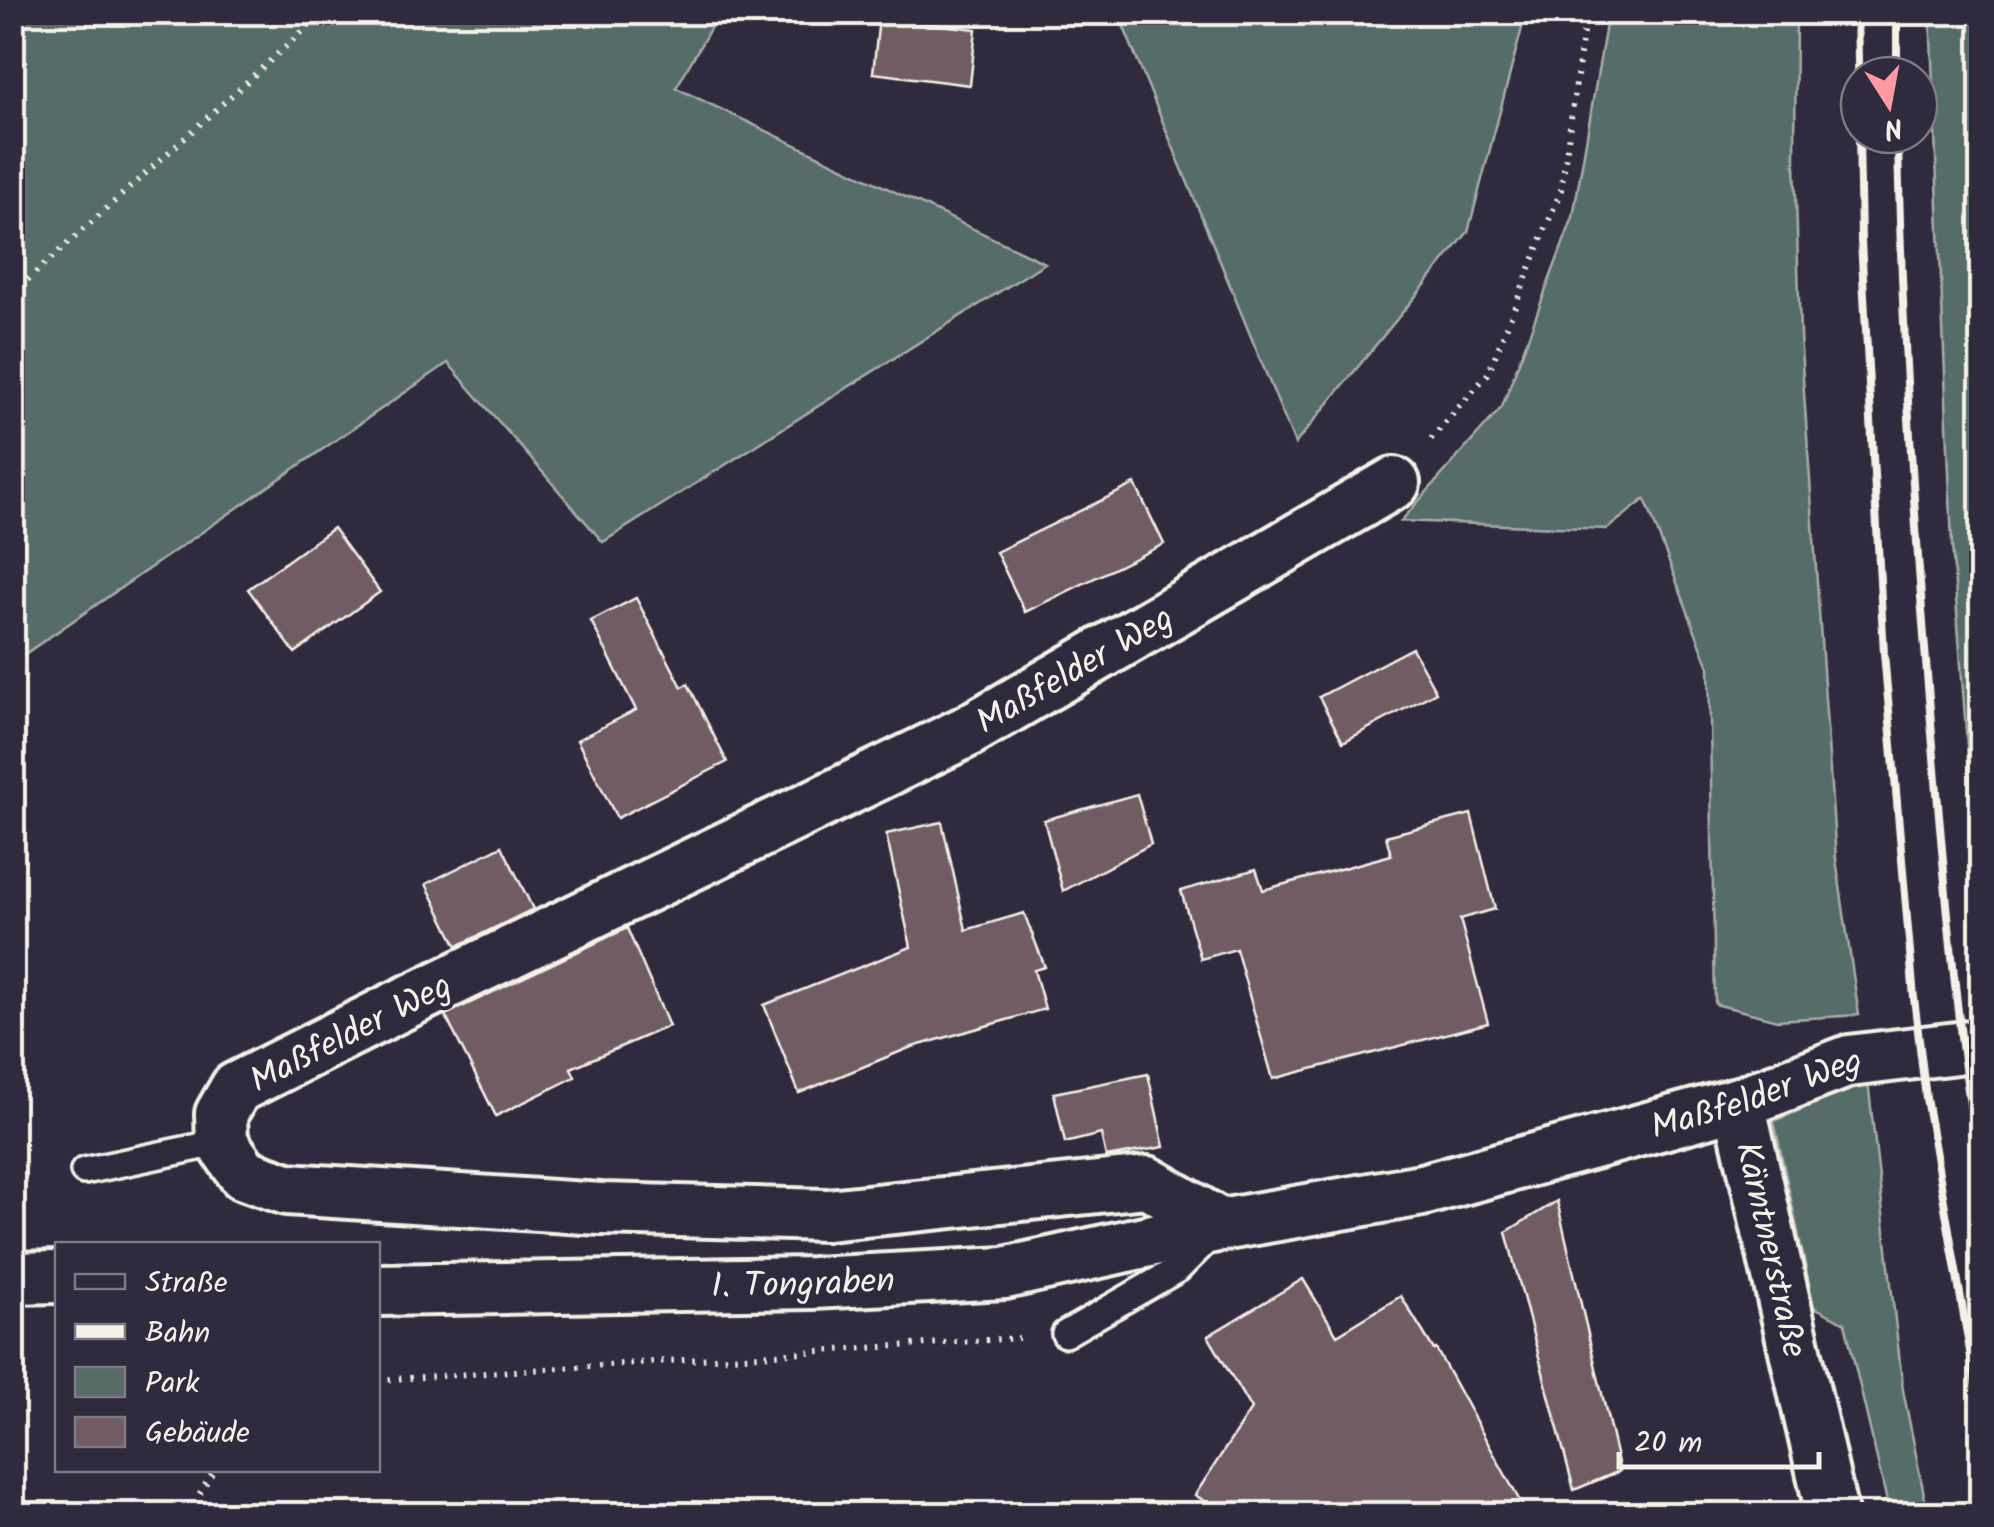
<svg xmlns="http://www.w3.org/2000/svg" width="1994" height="1527" font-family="Kalam,sans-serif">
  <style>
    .green { fill: #576c67; stroke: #a6aea8; stroke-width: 2.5 }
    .building { fill: #725b64; stroke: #f4f1e8; stroke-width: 2.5 }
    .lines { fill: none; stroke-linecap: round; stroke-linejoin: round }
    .service-casing { stroke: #f4f1e8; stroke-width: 32 }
    .minor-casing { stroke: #f4f1e8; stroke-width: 58 }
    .path { stroke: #f4f1e8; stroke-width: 6; stroke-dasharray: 2.5 8; stroke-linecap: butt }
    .service { stroke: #2f2a3d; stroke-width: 25 }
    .minor { stroke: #2f2a3d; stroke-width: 50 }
    .rail { stroke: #f4f1e8; stroke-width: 8 }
    .labels { text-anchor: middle; stroke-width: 8; stroke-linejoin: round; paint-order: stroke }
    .street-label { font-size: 35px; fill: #f4f1e8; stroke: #2f2a3d }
  </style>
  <rect width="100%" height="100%" fill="#2f2a3d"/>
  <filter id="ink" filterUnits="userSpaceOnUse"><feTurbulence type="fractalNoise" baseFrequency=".01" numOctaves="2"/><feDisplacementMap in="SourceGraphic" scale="20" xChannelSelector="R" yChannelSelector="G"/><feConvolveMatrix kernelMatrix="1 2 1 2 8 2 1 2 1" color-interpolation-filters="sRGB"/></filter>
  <g filter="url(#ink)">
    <g class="green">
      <path d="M 13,12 L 719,13 L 676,88 L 1045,263 L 603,542 L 448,363 L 13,662 Z"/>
      <path d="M 1118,13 L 1526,13 L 1468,232 L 1295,444 Z"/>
      <path d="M 1608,13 L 1796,13 L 1795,160 L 1800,334 L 1836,859 L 1859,1015 L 1777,1020 L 1715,1004 L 1709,667 L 1645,499 L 1607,529 L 1401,521 L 1502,407 L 1573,217 Z"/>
      <path d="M 1930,13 L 1981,13 L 1981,931 L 1952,545 Z"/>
      <path d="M 1868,1081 L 1903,1390 L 1928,1514 L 1890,1514 L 1845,1323 L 1814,1307 L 1774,1121 Z"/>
    </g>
    <g class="building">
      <path d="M 879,18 L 976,29 L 970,85 L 873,73 Z"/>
      <path d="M 1135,484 L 1164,544 L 1025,612 L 996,552 Z"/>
      <path d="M 333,528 L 380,592 L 295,653 L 248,589 Z"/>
      <path d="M 636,598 L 682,687 L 688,684 L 727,762 L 617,818 L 577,740 L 636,710 L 591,621 Z"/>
      <path d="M 1412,648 L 1436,692 L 1343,742 L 1319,697 Z"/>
      <path d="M 1137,794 L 1151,844 L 1063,891 L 1044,820 Z"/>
      <path d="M 1471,814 L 1495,909 L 1460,919 L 1488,1023 L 1273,1079 L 1236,949 L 1201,959 L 1181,891 L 1256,869 L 1263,890 L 1391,855 L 1386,836 Z"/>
      <path d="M 942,822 L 966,930 L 1024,913 L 1045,967 L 1034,970 L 1045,1009 L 909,1048 L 799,1093 L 764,1005 L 911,947 L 886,834 Z"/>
      <path d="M 502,846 L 533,909 L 457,946 L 426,884 Z"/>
      <path d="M 627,928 L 669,1026 L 571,1068 L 575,1077 L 496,1116 L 445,1015 Z"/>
      <path d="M 1148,1074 L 1164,1147 L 1106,1157 L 1101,1134 L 1065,1143 L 1054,1093 Z"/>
      <path d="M 1557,1201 L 1620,1471 L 1574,1490 L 1506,1232 Z"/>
      <path d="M 1303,1279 L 1337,1335 L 1401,1296 L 1434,1350 L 1436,1349 L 1527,1514 L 1226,1514 L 1195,1495 L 1251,1409 L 1208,1336 Z"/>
    </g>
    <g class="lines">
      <defs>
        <g id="service">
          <path d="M 84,1171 L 222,1142"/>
          <path d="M 1065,1334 L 1178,1269 L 1211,1236"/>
        </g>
        <g id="minor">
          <path id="s1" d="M 1394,483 L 966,732 L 399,1006 L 236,1088 L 221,1114 L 222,1142 L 244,1174 L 287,1189 L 601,1209 L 827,1215 L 1147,1182 L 1221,1225 L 1422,1190 L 1739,1103 L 1849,1061 L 1982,1045"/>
          <path id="s2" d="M 1739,1103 L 1832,1514"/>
          <path d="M 12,1278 L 58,1277"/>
          <path id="s3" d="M 378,1290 L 813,1283 L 1005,1273 L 1221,1225"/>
        </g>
      </defs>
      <use href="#service" class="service-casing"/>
      <use href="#minor" class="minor-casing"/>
      <g class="path">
        <path d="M 12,294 L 324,12"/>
        <path d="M 1431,439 L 1488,374 L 1561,190 L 1586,12"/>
        <path d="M 378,1380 L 1019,1338"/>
        <path d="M 198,1514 L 197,1498 L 214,1470"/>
      </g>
      <use href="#service" class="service"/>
      <use href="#minor" class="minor"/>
      <g class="rail">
        <path d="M 1857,12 L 1859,107"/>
        <path d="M 1897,12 L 1897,75"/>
        <path d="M 1859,135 L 1861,241 L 1884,653 L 1914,998 L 1926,1098 L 1982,1420"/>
        <path d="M 1898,135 C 1901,335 1915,535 1932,734 C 1945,883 1956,1032 1982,1179"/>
      </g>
    </g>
  </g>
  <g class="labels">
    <g class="street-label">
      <text transform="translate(1074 669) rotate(-30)" y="12">Maßfelder Weg</text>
      <text transform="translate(350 1032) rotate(-27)" y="12">Maßfelder Weg</text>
      <text dy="12" stroke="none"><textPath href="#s1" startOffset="2950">Maßfelder Weg</textPath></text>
      <text dy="12" stroke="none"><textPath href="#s2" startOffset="150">Kärntnerstraße</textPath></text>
      <text dy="12" stroke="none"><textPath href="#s3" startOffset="425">I. Tongraben</textPath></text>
    </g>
  </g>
  <rect width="1994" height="1527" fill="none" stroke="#2f2a3d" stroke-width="50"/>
  <rect x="25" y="25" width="1944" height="1477" fill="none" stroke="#f4f1e8" stroke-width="4" filter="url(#ink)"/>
  <rect x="55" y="1242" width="325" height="230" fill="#2f2a3d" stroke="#7e7a81" stroke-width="2.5"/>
  <rect x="75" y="1274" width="50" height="15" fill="#2f2a3d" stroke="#7e7a81" stroke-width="2.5"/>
  <text x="145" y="1292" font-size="30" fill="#f4f1e8">Straße</text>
  <rect x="75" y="1324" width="50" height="15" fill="#f4f1e8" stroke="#7e7a81" stroke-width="2.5"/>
  <text x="145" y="1342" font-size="30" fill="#f4f1e8">Bahn</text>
  <rect x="75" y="1367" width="50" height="30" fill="#576c67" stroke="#7e7a81" stroke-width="2.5"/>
  <text x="145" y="1392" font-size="30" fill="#f4f1e8">Park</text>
  <rect x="75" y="1417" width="50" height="30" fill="#725b64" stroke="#7e7a81" stroke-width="2.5"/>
  <text x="145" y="1442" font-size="30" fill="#f4f1e8">Gebäude</text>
  <g transform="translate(1889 105) rotate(169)"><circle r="48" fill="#2f2a3d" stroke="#7e7a81" stroke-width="2.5"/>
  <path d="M0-8L18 38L0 25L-18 38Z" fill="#ff9aa2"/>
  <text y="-15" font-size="28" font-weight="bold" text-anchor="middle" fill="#f4f1e8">N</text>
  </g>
  <path d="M1619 1452v15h200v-15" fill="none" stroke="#f4f1e8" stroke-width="5"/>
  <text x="1634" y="1452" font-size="30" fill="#f4f1e8" stroke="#2f2a3d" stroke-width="8" paint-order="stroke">20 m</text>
</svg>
